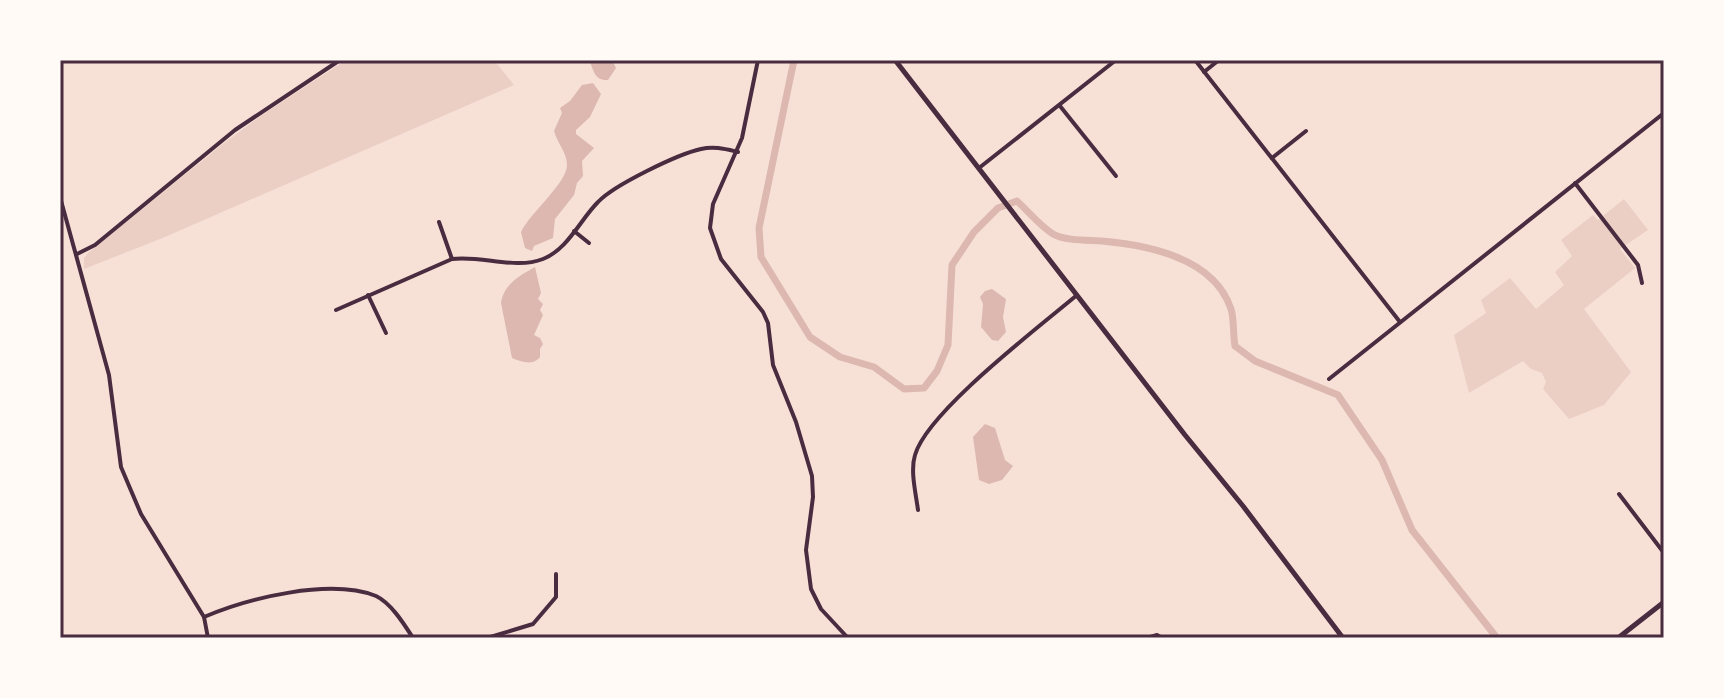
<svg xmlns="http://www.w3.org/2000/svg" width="1724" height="698" font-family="'Fira Sans Condensed',sans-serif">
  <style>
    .green { fill: #ebcfc5 }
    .water { fill: #dcb8b0 }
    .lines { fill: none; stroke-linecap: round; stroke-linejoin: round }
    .canal { stroke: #dcb8b0; stroke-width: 7 }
    .minor { stroke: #4a2c40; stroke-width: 4 }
    .tertiary { stroke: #4a2c40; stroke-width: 5 }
    .neatline { fill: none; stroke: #4a2c40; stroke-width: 3 }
  </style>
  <rect width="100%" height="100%" fill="#f7e1d7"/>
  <g class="green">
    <path d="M 346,60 L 494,60 L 514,85 L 165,237 L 84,269 L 84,258 L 88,253 L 224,143 L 262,115 Z"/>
    <path d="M 1624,199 L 1648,230 L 1620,249 L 1635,268 L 1584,309 L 1631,372 L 1604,405 L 1569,419 L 1543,389 L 1546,382 L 1542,373 L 1531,369 L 1523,361 L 1469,393 L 1454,335 L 1486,313 L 1481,300 L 1510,278 L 1536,309 L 1564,285 L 1555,272 L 1572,256 L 1561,240 L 1593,215 L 1598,220 Z"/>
  </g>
  <g class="water">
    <path d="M 589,60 L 612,60 L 616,68 L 608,80 C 594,81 594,70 589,60 Z"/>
    <path d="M 593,83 L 601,94 L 590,117 L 576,130 L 576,134 L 594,148 L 582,161 L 583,176 L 577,183 L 574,195 L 555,219 L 553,238 L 534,246 L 532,251 L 525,248 L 521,232 C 530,213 567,183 567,165 C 567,152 557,143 554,131 L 562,113 L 560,108 L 570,101 L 582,85 Z"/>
    <path d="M 535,267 L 541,293 L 538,299 L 543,304 L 540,310 L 543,315 L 534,335 L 540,338 L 543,344 L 540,349 L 540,357 C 533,366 522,362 512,358 L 501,303 C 504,284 519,276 535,267 Z"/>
    <path d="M 992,289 L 1006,299 L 1003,317 L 1006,332 L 998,341 L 992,340 L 981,327 L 983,304 L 980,297 L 985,291 Z"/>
    <path d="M 985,424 L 995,428 L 1005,460 L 1013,466 L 1002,480 L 989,484 L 979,480 L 973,437 Z"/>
  </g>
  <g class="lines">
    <path class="canal" d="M 794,60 L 759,228 L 761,257 L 810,337 L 840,357 L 874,367 L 904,389 L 924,388 L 937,371 L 948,345 L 952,265 L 974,232 L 998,208 L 1017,201 C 1028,211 1040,226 1053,234 C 1065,241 1088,240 1102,241 C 1148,245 1214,258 1231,309 C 1234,317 1233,335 1235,346 L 1255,361 L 1338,395 L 1382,460 L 1412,530 L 1497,638"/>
    <g class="minor">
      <path d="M 758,60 L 742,138 L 713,204 L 710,228 L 721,259 L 763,312 L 768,323 L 773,365 L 796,422 L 812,476 L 813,497 L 806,550 L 811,589 L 821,609 L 848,638"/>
      <path d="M 1195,60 L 1400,322"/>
      <path d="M 1204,72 L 1219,60"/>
      <path d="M 1060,106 L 1116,176"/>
      <path d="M 1272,158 L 1306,131"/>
      <path d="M 979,168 L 1116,60"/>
      <path d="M 1575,183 L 1638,265 L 1642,283"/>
      <path d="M 60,197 L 109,375 L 121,467 L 141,514 L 204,617 L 208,638"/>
      <path d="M 439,222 L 452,259"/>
      <path d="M 574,231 L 589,243"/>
      <path d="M 77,254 L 95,245 L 235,130 L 340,60"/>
      <path d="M 368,295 L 386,333"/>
      <path d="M 336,310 L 452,259 C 482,255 515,270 543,259 C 568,249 580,220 598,202 C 614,185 678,154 701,149 C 714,146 725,149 738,152"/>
      <path d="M 1329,379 L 1664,113"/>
      <path d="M 1619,494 L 1664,553"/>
      <path d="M 918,510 C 916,494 910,471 915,455 C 927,412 1039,327 1077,295"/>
      <path d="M 204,617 C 248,598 330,578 376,596 C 391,603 404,624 413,638"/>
      <path d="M 487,638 L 533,624 L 556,597 L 556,574"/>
      <path d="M 1147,638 L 1157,635 L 1162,638"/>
    </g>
    <g class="tertiary">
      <path d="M 895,60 L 1185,435 L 1243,506 L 1343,638"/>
      <path d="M 1618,638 L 1664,602"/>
    </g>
  </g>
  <rect width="1724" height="698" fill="none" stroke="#fffaf5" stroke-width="124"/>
  <rect x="62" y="62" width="1600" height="574" class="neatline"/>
</svg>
